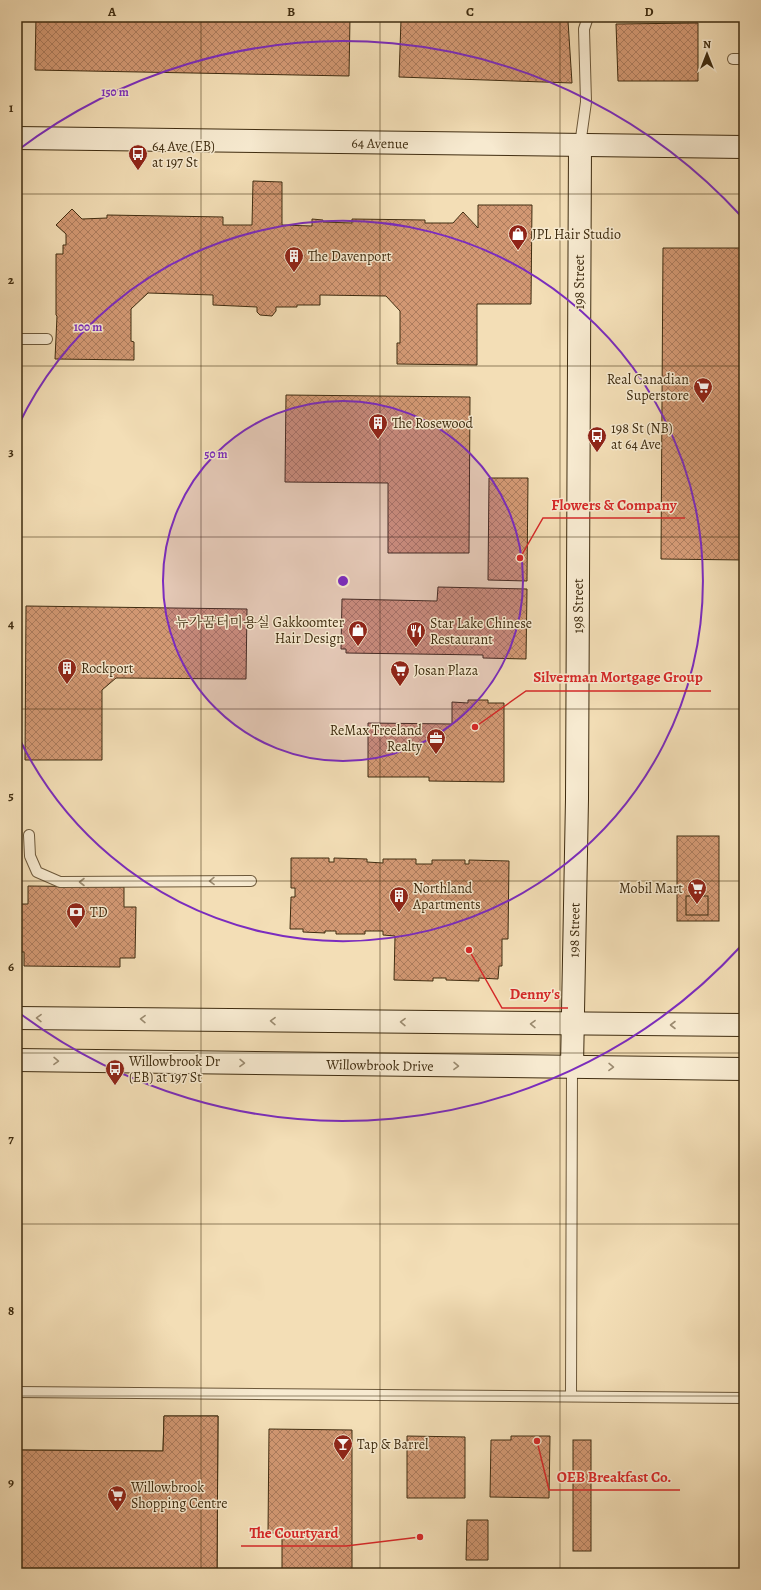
<svg xmlns="http://www.w3.org/2000/svg" width="761" height="1590" font-family="Alegreya,'Noto Serif KR',serif">
  <style>
    .building { fill: url(#building-cross-hatch); stroke: #3f2c10 }
    .lines { fill: none; stroke-linecap: round; stroke-linejoin: round }
    .lane-casing { stroke: #6c583a; stroke-width: 12 }
    .secondary-casing { stroke: #3f2c10; stroke-width: 24 }
    .lane { stroke: #f7ead0; stroke-width: 10 }
    .secondary { stroke: #f7ead0; stroke-width: 22 }
    .oneway { stroke: #9b8b70 }
    .grid { fill: none; stroke: #3f2c10; stroke-width: 1; stroke-opacity: 0.55 }
    .ring { fill: none; stroke: #7b2cbf; stroke-width: 2 }
    .labels { text-anchor: middle; stroke-width: 3; stroke-linejoin: round; paint-order: stroke }
    .street-label { font-size: 14px; fill: #3f2c10; stroke: #f7ead0 }
    .poi-label { font-size: 14px; fill: #3f2c10; stroke: #f7ead0; text-anchor: start }
    .centre { fill: #7b2cbf; stroke: #f7ead0; stroke-width: 2 }
    .ring-label { font-size: 12px; text-anchor: middle; font-weight: bold; fill: #7b2cbf; stroke: #f7ead0; stroke-width: 3; stroke-linejoin: round; paint-order: stroke }
    .leader { fill: none; stroke: #d62828; stroke-width: 1.5 }
    .callout-dot { fill: #d62828; stroke: #f7ead0; stroke-width: 1.5 }
    .callout-label { font-size: 15px; text-anchor: middle; font-weight: bold; fill: #d62828; stroke: #f7ead0; stroke-width: 3; stroke-linejoin: round; paint-order: stroke }
    .neatline { fill: none; stroke: #3f2c10; stroke-width: 1.5 }
    .grid-label { font-size: 13px; text-anchor: middle; font-weight: bold; fill: #3f2c10 }
  </style>
  <defs>
    <pattern id="building-cross-hatch" width="8" height="8" patternUnits="userSpaceOnUse"><rect width="8" height="8" fill="#d29873"/><path d="M0 0l8 8M0 8l8-8" fill="none" stroke="#ac7c5d"/></pattern>
  </defs>
  <rect width="100%" height="100%" fill="#f3deb6"/>
  <filter id="stains"><feTurbulence type="fractalNoise" baseFrequency=".005" numOctaves="4"/><feColorMatrix values="0 0 0 0 .2 0 0 0 0 .09 0 0 0 0 .02 0 0 0 .5 -.17"/></filter>
  <radialGradient id="worn" r=".72"><stop offset=".6" stop-color="#630" stop-opacity="0"/><stop offset="1" stop-color="#630" stop-opacity=".3"/></radialGradient>
  <g class="building">
    <path d="M 36,17 L 350,17 L 349,76 L 35,70 Z"/>
    <path d="M 401,20 L 568,21 L 572,83 L 399,77 Z"/>
    <path d="M 698,23 L 698,81 L 618,81 L 616,24 Z"/>
    <path d="M 253,181 L 282,182 L 282,225 L 312,226 L 312,219 L 323,220 L 323,222 L 352,223 L 352,219 L 425,220 L 425,223 L 453,223 L 463,212 L 478,228 L 478,205 L 532,205 L 531,304 L 477,304 L 477,365 L 397,364 L 397,343 L 400,343 L 400,311 L 386,296 L 320,295 L 320,305 L 297,305 L 297,307 L 276,307 L 276,311 L 272,316 L 260,315 L 257,312 L 257,307 L 213,305 L 213,295 L 148,293 L 131,309 L 131,341 L 134,342 L 134,360 L 55,359 L 57,316 L 56,315 L 56,254 L 63,254 L 63,245 L 66,245 L 66,234 L 56,225 L 72,209 L 82,219 L 107,218 L 107,215 L 223,217 L 223,225 L 252,225 Z"/>
    <path d="M 663,248 L 744,248 L 744,560 L 661,559 Z"/>
    <path d="M 286,395 L 470,397 L 469,553 L 388,553 L 388,483 L 285,482 Z"/>
    <path d="M 489,478 L 528,478 L 527,581 L 488,580 Z"/>
    <path d="M 438,587 L 527,589 L 526,659 L 483,658 L 483,655 L 346,653 L 346,649 L 341,649 L 342,599 L 437,601 Z"/>
    <path d="M 26,606 L 247,609 L 246,679 L 116,678 L 102,690 L 102,760 L 25,760 Z"/>
    <path d="M 468,700 L 488,700 L 488,703 L 504,703 L 504,782 L 429,781 L 429,777 L 368,777 L 368,723 L 452,724 L 452,702 L 468,703 Z"/>
    <rect x="677" y="836" width="42" height="85"/>
    <path d="M 291,858 L 329,858 L 329,862 L 334,862 L 334,858 L 367,859 L 367,862 L 383,863 L 383,859 L 416,859 L 416,864 L 432,864 L 432,860 L 465,860 L 465,864 L 469,864 L 469,860 L 509,861 L 508,939 L 502,939 L 502,966 L 499,966 L 498,979 L 479,978 L 479,981 L 446,980 L 446,978 L 433,978 L 433,981 L 394,980 L 395,936 L 383,935 L 383,931 L 365,931 L 365,934 L 336,934 L 336,931 L 325,931 L 325,933 L 303,932 L 303,929 L 290,929 L 291,897 L 295,897 L 295,888 L 291,888 Z"/>
    <path d="M 28,886 L 124,887 L 124,907 L 136,907 L 135,958 L 120,958 L 120,967 L 24,966 L 24,952 L 17,952 L 17,904 L 28,904 Z"/>
    <rect x="686" y="896" width="22" height="19"/>
    <path d="M 164,1416 L 218,1416 L 217,1573 L 17,1573 L 17,1450 L 163,1451 Z"/>
    <path d="M 164,1416 L 218,1416 L 217,1573 L 17,1573 L 17,1450 L 163,1451 Z"/>
    <path d="M 269,1429 L 352,1430 L 352,1573 L 282,1573 L 282,1533 L 268,1533 Z"/>
    <path d="M 407,1436 L 465,1437 L 465,1498 L 407,1498 Z"/>
    <path d="M 511,1436 L 550,1436 L 549,1498 L 490,1497 L 491,1440 L 511,1440 Z"/>
    <rect x="573" y="1440" width="18" height="111"/>
    <path d="M 467,1520 L 488,1520 L 488,1560 L 466,1560 Z"/>
  </g>
  <g class="lines">
    <defs>
      <g id="lane">
        <path d="M 733,59 L 744,59"/>
        <path d="M 580,145 L 586,102 L 584,29 L 588,17"/>
        <path d="M 17,339 L 47,339"/>
        <path d="M 29,835 L 30,856 L 37,872 L 60,882 L 251,881"/>
        <path d="M 17,1392 L 744,1398"/>
        <path d="M 571,1396 L 572,1066"/>
      </g>
      <g id="secondary">
        <path d="M 17,138 L 744,147"/>
        <path d="M 17,1018 L 744,1025"/>
        <path d="M 17,1060 L 744,1069"/>
        <path d="M 572,1066 L 577,799 L 580,145"/>
      </g>
    </defs>
    <use href="#lane" class="lane-casing"/>
    <use href="#secondary" class="secondary-casing"/>
    <use href="#lane" class="lane"/>
    <use href="#secondary" class="secondary"/>
  </g>
  <defs><path id="oneway-chevron" d="M-2-3.5L2.5 0L-2 3.5" fill="none" stroke-width="1.6" stroke-linecap="round" stroke-linejoin="round"/></defs>
  <g class="oneway">
    <use href="#oneway-chevron" transform="translate(212 881) rotate(179)"/>
    <use href="#oneway-chevron" transform="translate(82 882) rotate(180)"/>
    <use href="#oneway-chevron" transform="translate(39 1018) rotate(-179)"/>
    <use href="#oneway-chevron" transform="translate(143 1019) rotate(-179)"/>
    <use href="#oneway-chevron" transform="translate(273 1021) rotate(-179)"/>
    <use href="#oneway-chevron" transform="translate(403 1022) rotate(-179)"/>
    <use href="#oneway-chevron" transform="translate(533 1024) rotate(-179)"/>
    <use href="#oneway-chevron" transform="translate(673 1025) rotate(-180)"/>
    <use href="#oneway-chevron" transform="translate(56 1061) rotate(1)"/>
    <use href="#oneway-chevron" transform="translate(242 1063) rotate(1)"/>
    <use href="#oneway-chevron" transform="translate(456 1066) rotate(1)"/>
    <use href="#oneway-chevron" transform="translate(611 1067) rotate(1)"/>
  </g>
  <path class="grid" d="M 201,17 L 201,1573M 380,17 L 380,1573M 560,17 L 560,1573M 17,194 L 744,194M 17,366 L 744,366M 17,537 L 744,537M 17,709 L 744,709M 17,881 L 744,881M 17,1053 L 744,1053M 17,1224 L 744,1224M 17,1396 L 744,1396"/>
  <circle cx="343" cy="581" r="180" fill="#7b2cbf" fill-opacity=".12"/>
  <g class="ring">
    <circle cx="343" cy="581" r="180"/>
    <path d="M18 426A360 360 0 1 1 18 736"/>
    <path d="M741 946A540 540 0 0 1 18 1012M18 150A540 540 0 0 1 741 216"/>
  </g>
  <defs>
    <symbol id="bus-pin" viewBox="-11 -11 22 30"><path d="M0 17L-7.5 6A9.5 9.5 0 1 1 7.5 6Z" fill="#8f2418" stroke="#f7ead0"/><path d="M-5-6H5V4H4V6H2V4H-2V6H-4V4H-5ZM-3.5-4V0h7V-4ZM-3.5 1.2v1.5H-2V1.2ZM2 1.2v1.5H3.5V1.2Z" fill="#fff"/></symbol>
    <symbol id="shop-pin" viewBox="-11 -11 22 30"><path d="M0 17L-7.5 6A9.5 9.5 0 1 1 7.5 6Z" fill="#8f2418" stroke="#f7ead0"/><path d="M-5-2.5h2.3a2.7 3.5 0 0 1 5.4 0H5L5.5 6h-11ZM-1.5-2.5h3a1.5 2.3 0 0 0-3 0Z" fill="#fff"/></symbol>
    <symbol id="building-pin" viewBox="-11 -11 22 30"><path d="M0 17L-7.5 6A9.5 9.5 0 1 1 7.5 6Z" fill="#8f2418" stroke="#f7ead0"/><path d="M-4-6H4V6H1V3H-1V6H-4ZM-2.5-4.3h1.7v1.8h-1.7ZM.8-4.3h1.7v1.8H.8ZM-2.5-1h1.7V.8h-1.7ZM.8-1h1.7V.8H.8Z" fill="#fff"/></symbol>
    <symbol id="supermarket-pin" viewBox="-11 -11 22 30"><path d="M0 17L-7.5 6A9.5 9.5 0 1 1 7.5 6Z" fill="#8f2418" stroke="#f7ead0"/><path d="M-6-5.5h2.5l.6 2H6L4.5 2H-2.5L-4.4-4H-6ZM-1.5 3.2a1.3 1.3 0 1 0 .1 0ZM3 3.2a1.3 1.3 0 1 0 .1 0Z" fill="#fff"/></symbol>
    <symbol id="restaurant-pin" viewBox="-11 -11 22 30"><path d="M0 17L-7.5 6A9.5 9.5 0 1 1 7.5 6Z" fill="#8f2418" stroke="#f7ead0"/><path d="M-5-6h1v4h1v-4h1v4h1v-4h1v5L-1.5 .5V6h-2V.5L-5-1ZM5-6V6H3V1.5H1.5Q1.5-4 5-6Z" fill="#fff"/></symbol>
    <symbol id="office-pin" viewBox="-11 -11 22 30"><path d="M0 17L-7.5 6A9.5 9.5 0 1 1 7.5 6Z" fill="#8f2418" stroke="#f7ead0"/><path d="M-6-3h4V-5.5h4V-3h4V5H-6ZM-1-4.5V-3h2v-1.5ZM-6 0V1H6V0Z" fill="#fff"/></symbol>
    <symbol id="bank-pin" viewBox="-11 -11 22 30"><path d="M0 17L-7.5 6A9.5 9.5 0 1 1 7.5 6Z" fill="#8f2418" stroke="#f7ead0"/><path d="M-6-4H6V4H-6ZM0-2.3a2.3 2.3 0 1 0 0 4.6a2.3 2.3 0 1 0 0-4.6Z" fill="#fff"/></symbol>
    <symbol id="bar-pin" viewBox="-11 -11 22 30"><path d="M0 17L-7.5 6A9.5 9.5 0 1 1 7.5 6Z" fill="#8f2418" stroke="#f7ead0"/><path d="M-6-5H6L.8 .8V4.5H3.5V6h-7V4.5H-.8V.8Z" fill="#fff"/></symbol>
  </defs>
  <g fill-rule="evenodd">
    <use href="#bus-pin" x="127" y="143" width="22" height="30"/>
    <use href="#shop-pin" x="507" y="223" width="22" height="30"/>
    <use href="#building-pin" x="283" y="245" width="22" height="30"/>
    <use href="#supermarket-pin" x="692" y="376" width="22" height="30"/>
    <use href="#building-pin" x="367" y="412" width="22" height="30"/>
    <use href="#bus-pin" x="586" y="425" width="22" height="30"/>
    <use href="#shop-pin" x="347" y="619" width="22" height="30"/>
    <use href="#restaurant-pin" x="405" y="620" width="22" height="30"/>
    <use href="#building-pin" x="56" y="657" width="22" height="30"/>
    <use href="#supermarket-pin" x="389" y="659" width="22" height="30"/>
    <use href="#office-pin" x="425" y="727" width="22" height="30"/>
    <use href="#supermarket-pin" x="686" y="877" width="22" height="30"/>
    <use href="#building-pin" x="388" y="885" width="22" height="30"/>
    <use href="#bank-pin" x="65" y="901" width="22" height="30"/>
    <use href="#bus-pin" x="104" y="1058" width="22" height="30"/>
    <use href="#bar-pin" x="332" y="1433" width="22" height="30"/>
    <use href="#supermarket-pin" x="106" y="1484" width="22" height="30"/>
  </g>
  <g class="labels">
    <g class="street-label">
      <text transform="translate(380 143) rotate(1)" y="5">64 Avenue</text>
      <text transform="translate(579 282) rotate(-90)" y="5">198 Street</text>
      <text transform="translate(578 606) rotate(-90)" y="5">198 Street</text>
      <text transform="translate(574 930) rotate(-89)" y="5">198 Street</text>
      <text transform="translate(380 1065) rotate(1)" y="5">Willowbrook Drive</text>
    </g>
    <g class="poi-label">
      <text x="152" y="151">64 Ave (EB)<tspan x="152" dy="16">at 197 St</tspan></text>
      <text x="532" y="239">JPL Hair Studio</text>
      <text x="308" y="261">The Davenport</text>
      <text x="689" y="384" text-anchor="end">Real Canadian<tspan x="689" dy="16">Superstore</tspan></text>
      <text x="392" y="428">The Rosewood</text>
      <text x="611" y="433">198 St (NB)<tspan x="611" dy="16">at 64 Ave</tspan></text>
      <text x="344" y="627" text-anchor="end">뉴가꿈터미용실 Gakkoomter<tspan x="344" dy="16">Hair Design</tspan></text>
      <text x="430" y="628">Star Lake Chinese<tspan x="430" dy="16">Restaurant</tspan></text>
      <text x="81" y="673">Rockport</text>
      <text x="414" y="675">Josan Plaza</text>
      <text x="422" y="735" text-anchor="end">ReMax Treeland<tspan x="422" dy="16">Realty</tspan></text>
      <text x="413" y="893">Northland<tspan x="413" dy="16">Apartments</tspan></text>
      <text x="683" y="893" text-anchor="end">Mobil Mart</text>
      <text x="90" y="917">TD</text>
      <text x="129" y="1066">Willowbrook Dr<tspan x="129" dy="16">(EB) at 197 St</tspan></text>
      <text x="357" y="1449">Tap &amp; Barrel</text>
      <text x="131" y="1492">Willowbrook<tspan x="131" dy="16">Shopping Centre</tspan></text>
    </g>
  </g>
  <circle cx="343" cy="581" r="6" class="centre"/>
  <g class="ring-label">
    <text x="115" y="96">150 m</text>
    <text x="88" y="331">100 m</text>
    <text x="216" y="458">50 m</text>
  </g>
  <path class="leader" d="M520 558L543 518H685M475 727L526 691H711M469 950L502 1008H568M537 1441L549 1490H680M420 1537L346 1546H241"/>
  <g class="callout-dot">
    <circle cx="520" cy="558" r="4"/>
    <circle cx="475" cy="727" r="4"/>
    <circle cx="469" cy="950" r="4"/>
    <circle cx="537" cy="1441" r="4"/>
    <circle cx="420" cy="1537" r="4"/>
  </g>
  <g class="callout-label">
    <text x="614" y="510">Flowers &amp; Company</text>
    <text x="618" y="682">Silverman Mortgage Group</text>
    <text x="535" y="999">Denny's</text>
    <text x="614" y="1482">OEB Breakfast Co.</text>
    <text x="294" y="1538">The Courtyard</text>
  </g>
  <rect width="761" height="1590" fill="none" stroke="#f3deb6" stroke-width="44"/>
  <g transform="translate(707 54)" stroke="#f7ead0" stroke-width="3" paint-order="stroke">
  <path d="M0-3L7 15L0 10L-7 15Z" fill="#3f2c10"/>
  <text y="-6" font-size="11" font-weight="bold" text-anchor="middle" fill="#3f2c10">N</text>
  </g>
  <rect x="22" y="22" width="717" height="1546" class="neatline"/>
  <g class="grid-label">
    <text x="112" y="16">A</text>
    <text x="291" y="16">B</text>
    <text x="470" y="16">C</text>
    <text x="649" y="16">D</text>
    <text x="11" y="112">1</text>
    <text x="11" y="284">2</text>
    <text x="11" y="456">3</text>
    <text x="11" y="628">4</text>
    <text x="11" y="800">5</text>
    <text x="11" y="971">6</text>
    <text x="11" y="1143">7</text>
    <text x="11" y="1315">8</text>
    <text x="11" y="1487">9</text>
  </g>
  <rect width="100%" height="100%" filter="url(#stains)"/>
  <rect width="100%" height="100%" fill="url(#worn)"/>
</svg>
